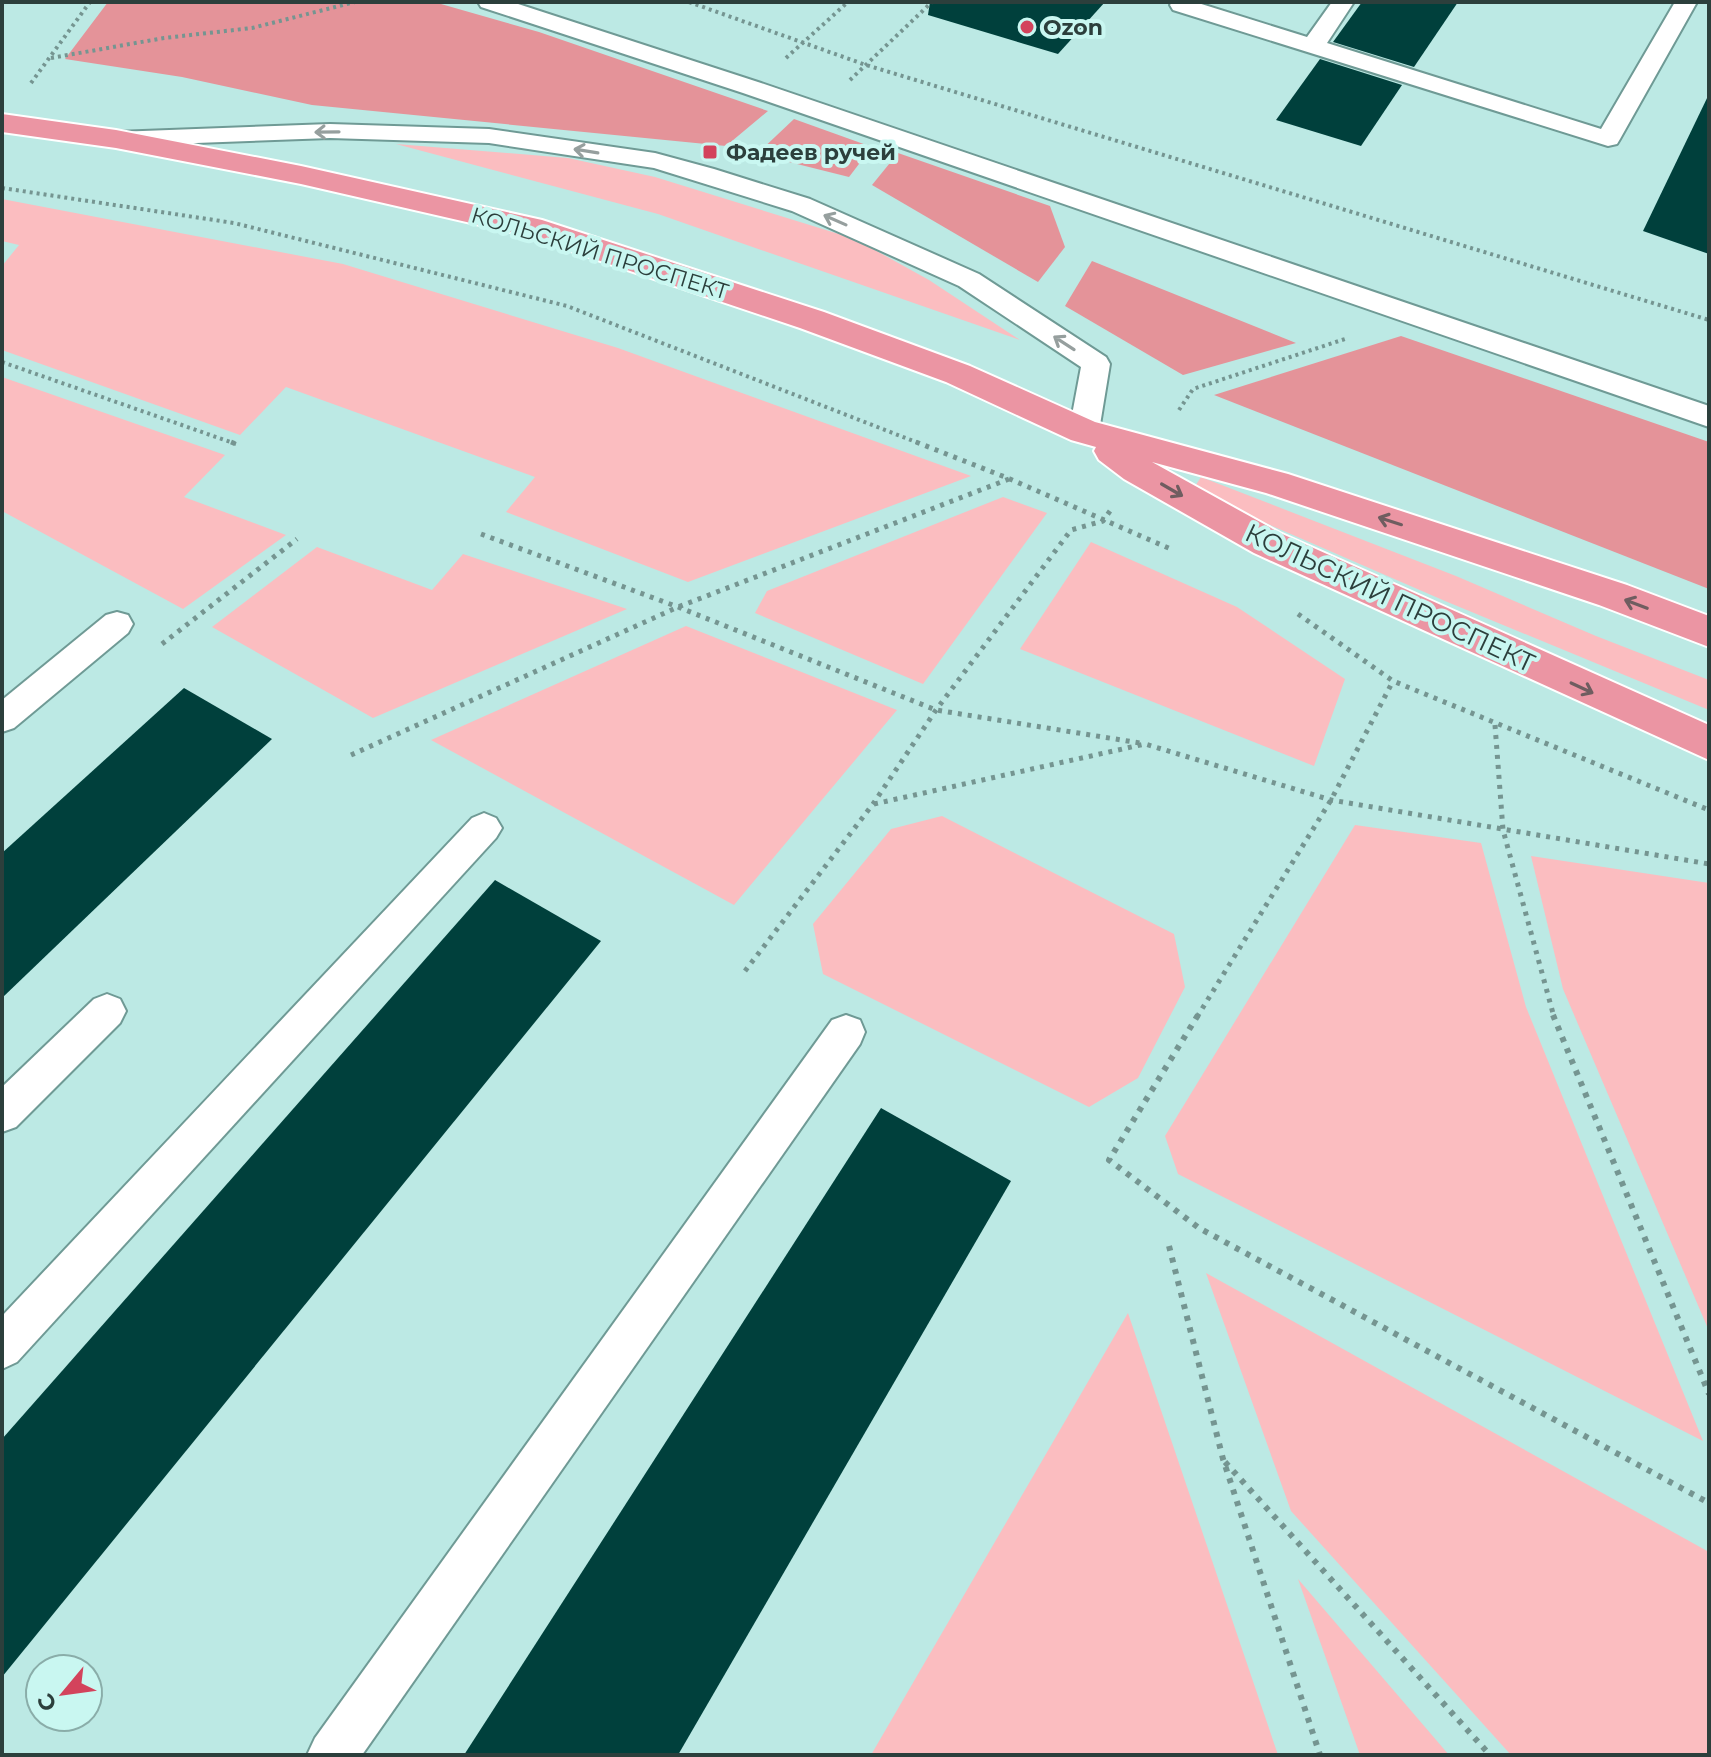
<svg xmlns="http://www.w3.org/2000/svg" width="1711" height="1757" font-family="Montserrat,sans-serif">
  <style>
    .green { fill: #fbbdc0 }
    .forest { fill: #e49399 }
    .building { fill: #00403c }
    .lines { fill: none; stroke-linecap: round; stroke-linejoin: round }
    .lane-casing { stroke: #6f9a95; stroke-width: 4 }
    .primary-casing { stroke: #fff; stroke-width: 4 }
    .path-far2 { stroke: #759591; stroke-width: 4; stroke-dasharray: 3 4; stroke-linecap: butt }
    .path-far1 { stroke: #759591; stroke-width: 5; stroke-dasharray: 4 6; stroke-linecap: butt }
    .path { stroke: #759591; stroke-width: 6; stroke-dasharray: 5 7; stroke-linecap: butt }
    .lane { fill: #fff; fill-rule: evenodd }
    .primary { fill: #eb95a3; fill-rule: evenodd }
    .oneway { stroke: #969f9e }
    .oneway2 { stroke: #6f5d60 }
    .poi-dot { fill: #d3435c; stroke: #c9f7f1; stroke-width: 3 }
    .labels { text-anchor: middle; stroke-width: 8; stroke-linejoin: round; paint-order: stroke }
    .far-poi-label { font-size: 22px; font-weight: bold; fill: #2c3f3c; stroke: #c9f7f1; text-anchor: start }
    .far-street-label { font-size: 22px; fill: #2c3f3c; stroke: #c9f7f1 }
    .street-label { font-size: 26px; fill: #2c3f3c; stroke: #c9f7f1 }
  </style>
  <rect width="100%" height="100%" fill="#bce9e4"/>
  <g class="green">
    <path d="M 396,144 L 568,158 L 655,177 L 855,239 L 929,280 L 1020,340 L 658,214 Z"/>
    <path d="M 2,199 L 343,264 L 618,348 L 971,476 L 688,582 L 506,512 L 535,477 L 286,387 L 240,435 L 2,350 L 2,266 L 19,245 L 2,241 Z"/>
    <path d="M 2,377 L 225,455 L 184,497 L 286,535 L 183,609 L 2,511 Z"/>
    <path d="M 1201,477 L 1456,576 L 1596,636 L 1709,680 L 1709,710 L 1445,601 L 1192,491 Z"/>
    <path d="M 1003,497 L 1047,513 L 923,684 L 755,613 L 767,591 Z"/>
    <path d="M 1091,542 L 1237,607 L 1345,679 L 1314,766 L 1020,649 Z"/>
    <path d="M 317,547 L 432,590 L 463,554 L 627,609 L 373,718 L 212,627 Z"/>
    <path d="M 686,626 L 897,710 L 734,905 L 431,740 Z"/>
    <path d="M 942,816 L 1174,934 L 1185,987 L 1138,1078 L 1089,1107 L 823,974 L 813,924 L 891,829 Z"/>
    <path d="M 1355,825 L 1481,843 L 1526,1007 L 1703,1441 L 1178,1174 L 1165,1136 Z"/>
    <path d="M 1531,856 L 1709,883 L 1709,1331 L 1563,989 Z"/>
    <path d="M 1206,1273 L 1709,1552 L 1709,1755 L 1511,1755 L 1291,1511 Z"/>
    <path d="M 1128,1313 L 1278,1755 L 871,1755 Z"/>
    <path d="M 1298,1579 L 1449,1755 L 1360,1755 Z"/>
  </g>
  <g class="forest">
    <path d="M 108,2 L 434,2 L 539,32 L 768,111 L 726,146 L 312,105 L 182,77 L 65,59 Z"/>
    <path d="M 794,119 L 872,147 L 849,177 L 757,154 Z"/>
    <path d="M 898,153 L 1050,206 L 1065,247 L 1038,282 L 872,185 Z"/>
    <path d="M 1092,261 L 1296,343 L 1183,375 L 1065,306 Z"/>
    <path d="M 1401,336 L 1709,442 L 1709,589 L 1214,395 Z"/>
  </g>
  <g class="building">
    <path d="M 930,2 L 1105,2 L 1058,54 L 928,15 Z"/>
    <path d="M 1362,2 L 1458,2 L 1414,67 L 1333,42 Z"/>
    <path d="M 1320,59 L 1402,85 L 1361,146 L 1276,120 Z"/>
    <path d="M 1709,94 L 1709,254 L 1643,231 Z"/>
    <path d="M 184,688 L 272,739 L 2,998 L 2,853 Z"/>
    <path d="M 495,880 L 601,941 L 2,1677 L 2,1439 Z"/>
    <path d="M 881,1108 L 1011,1181 L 678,1755 L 464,1755 Z"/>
  </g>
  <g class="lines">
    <defs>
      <g id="lane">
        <path d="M 478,2 L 512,2 L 761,83 L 1709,406 L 1709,427 L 743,93 L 481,7 Z"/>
        <path d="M 1172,2 L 1195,2 L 1307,37 L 1332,2 L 1354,2 L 1327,43 L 1601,129 L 1675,2 L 1697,2 L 1620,139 L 1617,144 L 1608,146 L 1173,10 L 1170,5 Z"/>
        <path d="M 330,124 L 489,129 L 655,153 L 714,169 L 810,199 L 979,274 L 1106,357 L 1110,364 L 1099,431 L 1094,438 L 1084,441 L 1074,438 L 1069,431 L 1081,367 L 959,286 L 792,211 L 654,168 L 489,143 L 330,138 L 116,146 L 107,144 L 104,139 L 107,134 L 116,132 Z"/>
        <path d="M 117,612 L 128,615 L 133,624 L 128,633 L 14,728 L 2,732 L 2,700 L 106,615 Z"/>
        <path d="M 484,813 L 496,818 L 502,828 L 496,838 L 17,1362 L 2,1369 L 2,1316 L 472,818 Z"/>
        <path d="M 107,994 L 120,999 L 126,1011 L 120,1023 L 16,1127 L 2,1132 L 2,1087 L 94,999 Z"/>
        <path d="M 846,1015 L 860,1020 L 865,1032 L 860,1044 L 362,1755 L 307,1755 L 315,1738 L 832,1020 Z"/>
      </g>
      <path id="primary" d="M 2,114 L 116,130 L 301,166 L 542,220 L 824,312 L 970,366 L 1095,422 L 1288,474 L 1627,585 L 1709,616 L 1709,647 L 1599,605 L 1266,493 L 1152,462 L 1280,533 L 1709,725 L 1709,760 L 1254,553 L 1124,479 L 1099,460 L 1094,451 L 1096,447 L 1071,440 L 946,382 L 800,328 L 523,235 L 301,184 L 116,148 L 2,132 Z"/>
    </defs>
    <use href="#lane" class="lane-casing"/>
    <use href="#primary" class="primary-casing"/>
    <g class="path-far2">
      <path d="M 689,2 L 866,65 L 1709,320"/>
      <path d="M 51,58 L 164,38 L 252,28 L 355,2"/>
      <path d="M 786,58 L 848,2"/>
      <path d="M 850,80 L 932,2"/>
      <path d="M 31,83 L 90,2"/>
      <path d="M 2,188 L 234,223 L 567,306 L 921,444"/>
      <path d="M 2,362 L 236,444"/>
      <path d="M 1179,410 L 1193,389 L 1345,339"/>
    </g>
    <g class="path-far1">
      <path d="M 231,442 L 236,444"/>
      <path d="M 916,442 L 1010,479 L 1173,550"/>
      <path d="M 481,534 L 678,607 L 936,710 L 1140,743"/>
      <path d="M 1298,614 L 1393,681 L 1709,810"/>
      <path d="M 162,644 L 297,539"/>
      <path d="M 1495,725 L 1503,830 L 1554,1017"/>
      <path d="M 351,755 L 678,607 L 1009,479"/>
      <path d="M 874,804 L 1145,744 L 1331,800 L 1709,864"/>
      <path d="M 745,971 L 873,804 L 936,710 L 1071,530 L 1103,521 L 1110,511"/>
      <path d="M 1197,1017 L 1331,800 L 1393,681"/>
    </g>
    <g class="path">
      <path d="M 1198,1015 L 1109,1160 L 1199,1228 L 1709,1503"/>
      <path d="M 1553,1015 L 1709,1394"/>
      <path d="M 1169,1246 L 1223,1459 L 1320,1755"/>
      <path d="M 1225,1462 L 1490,1755"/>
    </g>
    <use href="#lane" class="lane"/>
    <use href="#primary" class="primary"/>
  </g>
  <defs><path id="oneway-shaft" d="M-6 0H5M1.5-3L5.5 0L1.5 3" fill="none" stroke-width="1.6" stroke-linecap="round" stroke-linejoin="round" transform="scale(2)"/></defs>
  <g class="oneway">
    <use href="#oneway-shaft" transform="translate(327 132) rotate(179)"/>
    <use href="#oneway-shaft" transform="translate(586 151) rotate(-171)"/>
    <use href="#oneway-shaft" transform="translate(835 220) rotate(-156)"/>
    <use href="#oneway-shaft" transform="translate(1064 343) rotate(-147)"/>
  </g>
  <g class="oneway2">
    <use href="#oneway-shaft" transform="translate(1172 490) rotate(30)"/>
    <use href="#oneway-shaft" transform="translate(1390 521) rotate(-162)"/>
    <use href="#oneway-shaft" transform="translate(1636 604) rotate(-159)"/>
    <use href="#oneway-shaft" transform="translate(1582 688) rotate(25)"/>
  </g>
  <g class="poi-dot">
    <circle cx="1027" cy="27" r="8"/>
    <rect x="702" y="144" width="16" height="16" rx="4"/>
  </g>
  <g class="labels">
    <g class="far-poi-label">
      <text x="1043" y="35">Ozon</text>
      <text x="726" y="160">Фадеев ручей</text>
    </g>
    <g class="far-street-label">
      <text transform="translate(600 253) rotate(17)" y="8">КОЛЬСКИЙ ПРОСПЕКТ</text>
    </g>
    <g class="street-label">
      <text transform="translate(1390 598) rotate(25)" y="9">КОЛЬСКИЙ ПРОСПЕКТ</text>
    </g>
  </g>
  <rect width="1711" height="1757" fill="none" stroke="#2c3f3c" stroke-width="8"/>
  <g transform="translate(64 1693) rotate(241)"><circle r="38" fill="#c9f7f1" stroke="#8aada9" stroke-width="2"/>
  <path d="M0-6L14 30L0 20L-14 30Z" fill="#d3435c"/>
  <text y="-12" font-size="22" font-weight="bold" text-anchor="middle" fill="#2c3f3c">С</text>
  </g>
</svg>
